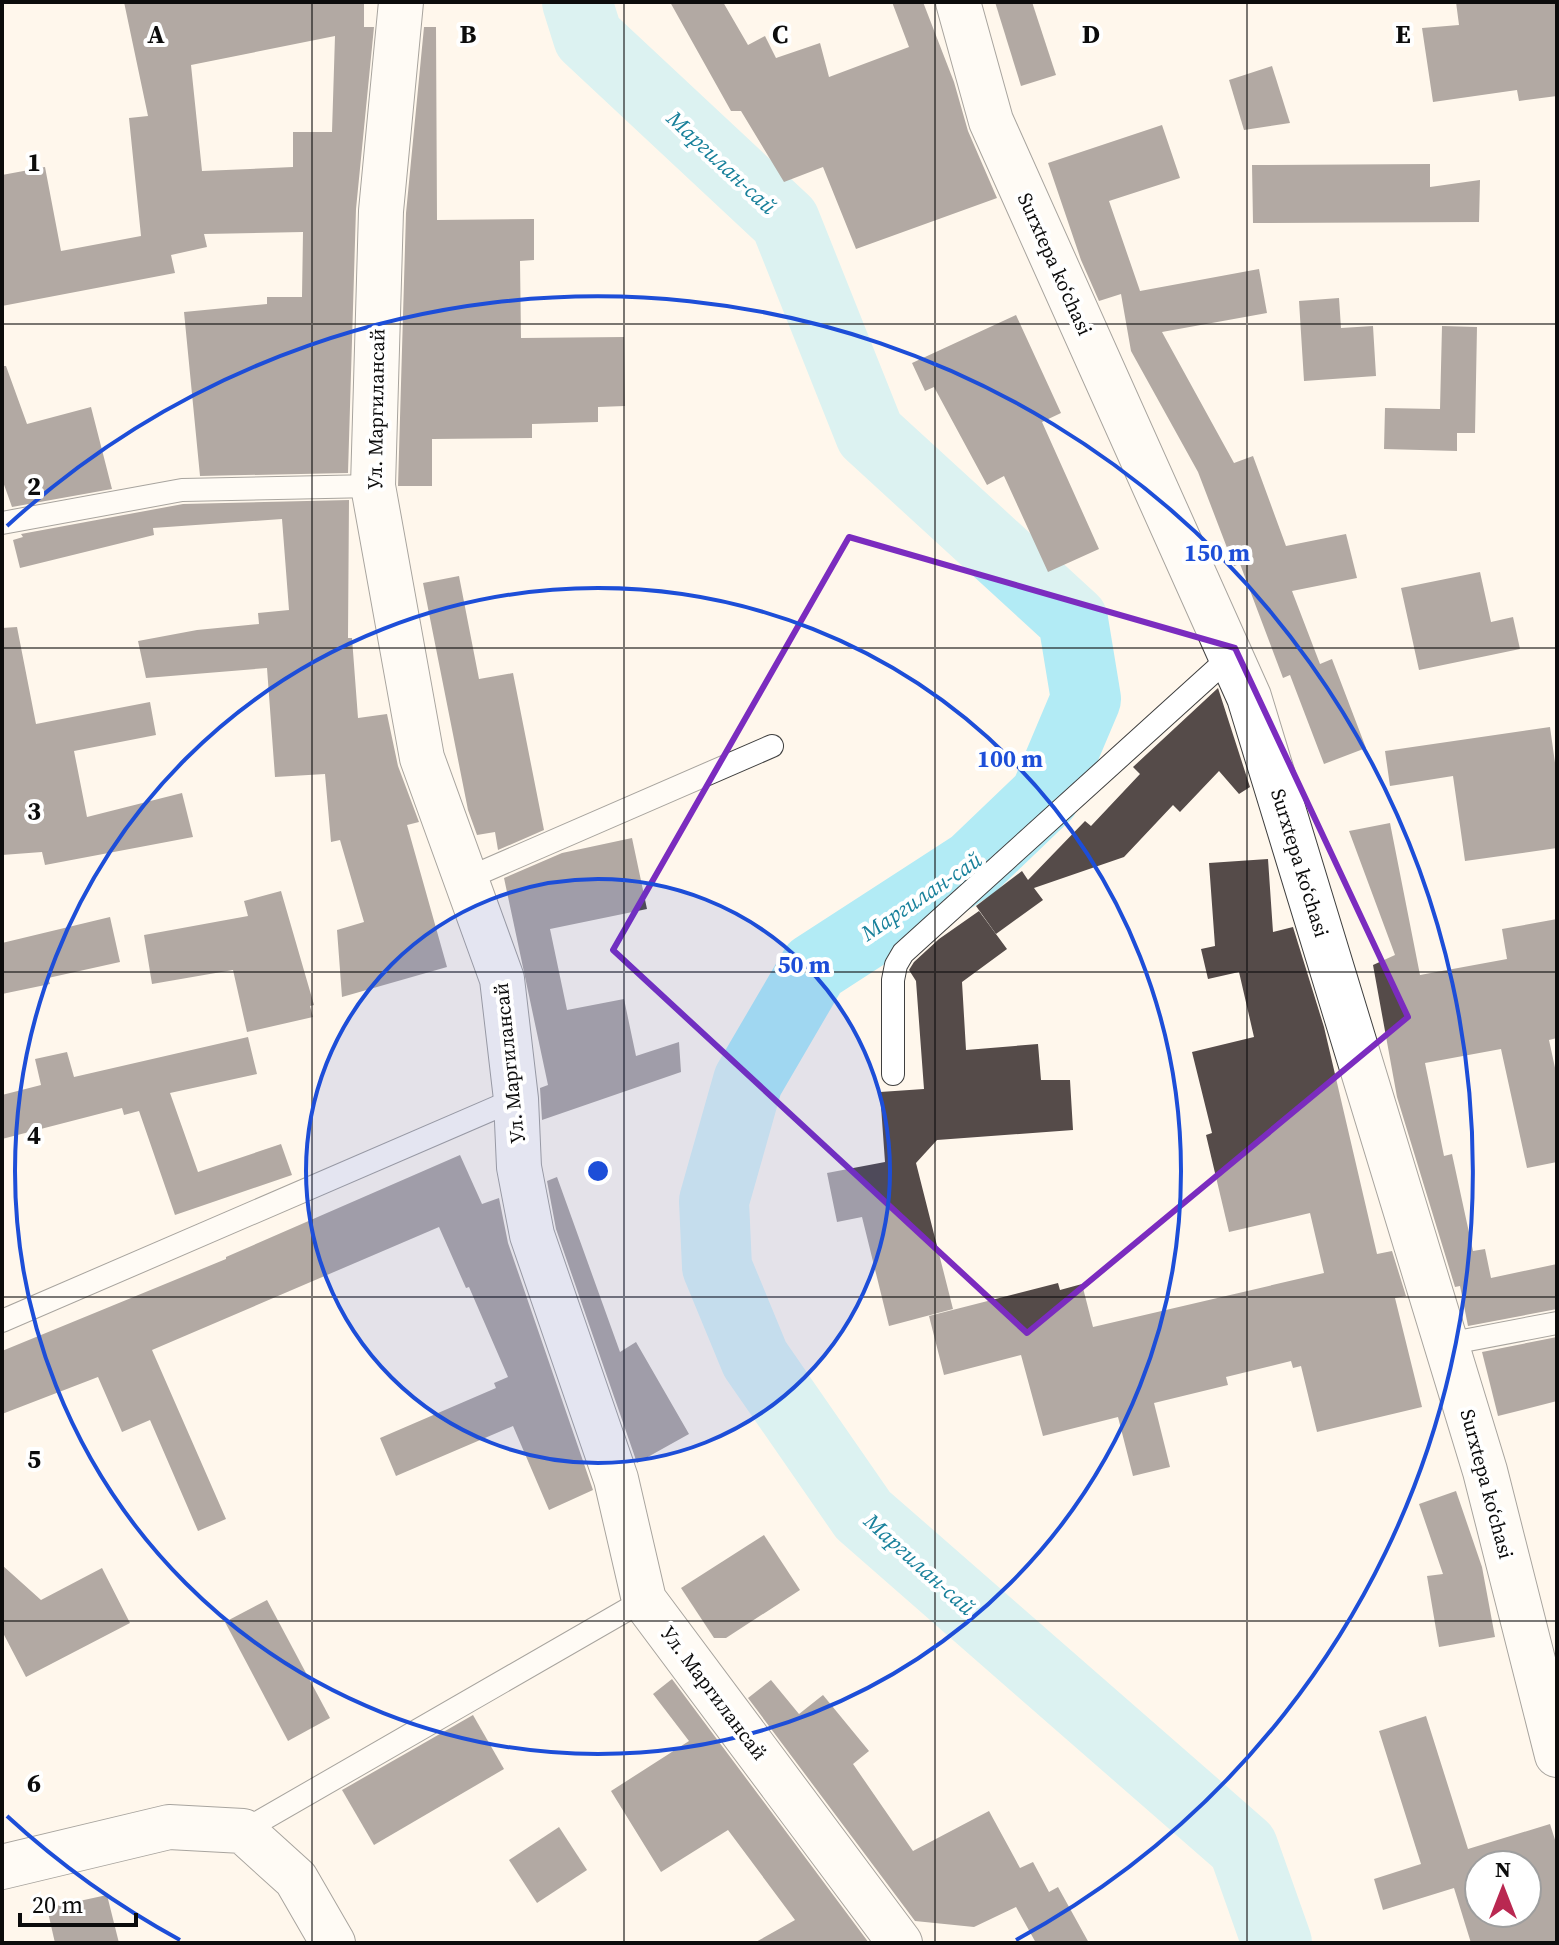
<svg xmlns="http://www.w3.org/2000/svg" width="1559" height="1945" font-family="'Source Serif 4',serif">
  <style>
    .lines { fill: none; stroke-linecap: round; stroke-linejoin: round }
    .river { stroke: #b2ebf5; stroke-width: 70 }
    .building { fill: #554b49; fill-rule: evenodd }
    .lane-casing { stroke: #3f3f3f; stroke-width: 24 }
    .street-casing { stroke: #3f3f3f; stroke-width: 46 }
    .lane { stroke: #fff; stroke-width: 22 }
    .street { stroke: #fff; stroke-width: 44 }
    .marked { fill: none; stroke: #7b2cbf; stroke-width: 6; stroke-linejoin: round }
    .grid { fill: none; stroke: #0c0c0c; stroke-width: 2; stroke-opacity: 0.55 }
    .ring { fill: none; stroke: #1d4ed8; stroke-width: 4 }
    .labels { text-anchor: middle; stroke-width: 8; stroke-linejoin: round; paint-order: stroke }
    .street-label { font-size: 20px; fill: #0c0c0c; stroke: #fff }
    .water-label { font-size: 22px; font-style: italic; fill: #19819b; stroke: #fff }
    .grid-label { font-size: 26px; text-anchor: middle; font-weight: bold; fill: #0c0c0c; stroke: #fff; stroke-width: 8; stroke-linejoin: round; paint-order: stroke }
    .centre { fill: #1d4ed8; stroke: #fff; stroke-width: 4 }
    .ring-label { font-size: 24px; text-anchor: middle; font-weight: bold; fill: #1d4ed8; stroke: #fff; stroke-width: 8; stroke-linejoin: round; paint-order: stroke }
  </style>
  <rect width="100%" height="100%" fill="#fff7ec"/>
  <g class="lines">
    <path class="river" d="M 577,2 L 588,37 L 785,221 L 870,434 L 1073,620 L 1086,699 L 1045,796 L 973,865 L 814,968 L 748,1081 L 714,1201 L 717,1267 L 755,1359 L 863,1515 L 1243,1847 L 1277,1943"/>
  </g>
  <g class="building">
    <path d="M 124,2 L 364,2 L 364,27 L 374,27 L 356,209 L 348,473 L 200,476 L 184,312 L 267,304 L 267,297 L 302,297 L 303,232 L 204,234 L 207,247 L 171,255 L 175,273 L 2,306 L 2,175 L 45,167 L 61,251 L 141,236 L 129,118 L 148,116 ZM 335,36 L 332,132 L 293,132 L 293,167 L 202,171 L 191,65 Z"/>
    <path d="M 670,2 L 723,2 L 748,45 L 765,36 L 776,58 L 820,43 L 829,77 L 909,47 L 892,2 L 923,2 L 954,82 L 968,131 L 997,198 L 856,249 L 823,167 L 784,182 L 741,111 L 731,111 Z"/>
    <path d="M 995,2 L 1032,2 L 1056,75 L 1021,86 Z"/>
    <path d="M 1456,2 L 1557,2 L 1557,96 L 1519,101 L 1517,90 L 1433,102 L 1422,28 L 1459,25 Z"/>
    <path d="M 424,27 L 436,27 L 437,220 L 534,219 L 534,260 L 520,261 L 521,338 L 624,337 L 625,406 L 598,407 L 598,422 L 532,424 L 532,438 L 432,439 L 432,486 L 398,486 L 406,213 Z"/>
    <path d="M 1272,66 L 1290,123 L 1244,130 L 1229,80 Z"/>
    <path d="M 1162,125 L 1180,178 L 1109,201 L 1139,288 L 1140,291 L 1259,269 L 1267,313 L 1162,332 L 1234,463 L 1253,456 L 1286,546 L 1346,534 L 1357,578 L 1292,591 L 1320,664 L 1332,659 L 1366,748 L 1324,764 L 1290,675 L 1283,678 L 1240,564 L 1234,566 L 1198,472 L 1131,351 L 1121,294 L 1099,301 L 1081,260 L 1048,163 Z"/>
    <path d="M 1430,164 L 1430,187 L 1480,180 L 1479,222 L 1253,223 L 1252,165 Z"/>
    <path d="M 1339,298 L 1341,328 L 1373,326 L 1376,376 L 1304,381 L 1299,301 Z"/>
    <path d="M 1016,315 L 1061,413 L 1042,422 L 1099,549 L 1048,572 L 1004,476 L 987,485 L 934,387 L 925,391 L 912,363 Z"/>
    <path d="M 1442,326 L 1477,327 L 1475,433 L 1457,433 L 1457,451 L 1384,449 L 1385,408 L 1440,409 Z"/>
    <path d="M 2,366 L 6,366 L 27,424 L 91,407 L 112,489 L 12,507 L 2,479 Z"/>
    <path d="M 349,500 L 348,638 L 352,638 L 358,718 L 387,714 L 398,766 L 419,822 L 407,825 L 447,967 L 342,997 L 337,930 L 364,922 L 340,840 L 331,842 L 325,774 L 275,777 L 267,668 L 146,678 L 138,641 L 197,630 L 259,624 L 258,613 L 289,610 L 282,519 L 153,528 L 154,535 L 20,568 L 13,540 L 23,537 L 21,534 L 183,504 Z"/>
    <path d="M 1480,572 L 1491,622 L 1513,617 L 1520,649 L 1419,670 L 1401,588 Z"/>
    <path d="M 459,576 L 479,679 L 513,673 L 544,830 L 498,850 L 495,832 L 477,835 L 468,810 L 423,583 Z"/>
    <path d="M 17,627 L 36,724 L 150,702 L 156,735 L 74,751 L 87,817 L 182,793 L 193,837 L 45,865 L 42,852 L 2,855 L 2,628 Z"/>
    <path d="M 1218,688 L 1250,787 L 1239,794 L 1219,771 L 1180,812 L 1173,805 L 1124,857 L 1034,888 L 1043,900 L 996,934 L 976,906 L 1022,871 L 1028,880 L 1085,821 L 1091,826 L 1140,774 L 1133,767 Z"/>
    <path d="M 1550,727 L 1557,777 L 1557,848 L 1465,861 L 1453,776 L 1390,786 L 1385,751 Z"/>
    <path d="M 1390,823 L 1420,975 L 1507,959 L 1502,929 L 1557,919 L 1557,1038 L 1549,1040 L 1557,1077 L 1557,1162 L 1527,1168 L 1501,1049 L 1425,1063 L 1444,1156 L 1452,1154 L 1473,1251 L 1485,1249 L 1491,1278 L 1557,1264 L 1557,1309 L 1468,1326 L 1460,1286 L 1455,1287 L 1397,1097 L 1373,965 L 1395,955 L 1349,831 Z"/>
    <path d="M 632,838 L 647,909 L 550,929 L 567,1010 L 624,999 L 636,1056 L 679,1042 L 681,1072 L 542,1120 L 540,1088 L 548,1085 L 504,878 L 562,853 Z"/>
    <path d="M 1268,859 L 1273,932 L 1293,927 L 1324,1027 L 1377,1254 L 1392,1251 L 1406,1296 L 1395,1298 L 1422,1407 L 1317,1432 L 1301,1366 L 1293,1368 L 1291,1361 L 1226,1377 L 1228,1385 L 1154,1403 L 1170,1467 L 1133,1476 L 1118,1417 L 1043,1436 L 1021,1355 L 944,1375 L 929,1316 L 1058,1283 L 1060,1290 L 1082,1284 L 1093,1327 L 1324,1273 L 1310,1213 L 1229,1232 L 1206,1135 L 1212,1133 L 1192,1052 L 1254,1037 L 1239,972 L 1208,979 L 1201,949 L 1215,946 L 1209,863 Z"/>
    <path d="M 281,891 L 314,1005 L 310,1006 L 313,1017 L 247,1032 L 233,970 L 152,984 L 144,935 L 248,916 L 244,901 Z"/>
    <path d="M 979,911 L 1007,949 L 962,982 L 966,1050 L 1038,1044 L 1041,1080 L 1070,1080 L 1073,1130 L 937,1140 L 916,1163 L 953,1309 L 889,1326 L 862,1217 L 837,1222 L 827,1173 L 885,1162 L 880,1092 L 924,1089 L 916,981 L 909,970 L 914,962 L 939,939 Z"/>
    <path d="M 110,917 L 120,962 L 48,978 L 50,984 L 2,994 L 2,943 Z"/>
    <path d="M 248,1037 L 257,1074 L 170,1093 L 198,1172 L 281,1144 L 292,1175 L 175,1215 L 139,1111 L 124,1115 L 122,1108 L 2,1139 L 2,1095 L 41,1085 L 35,1059 L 67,1052 L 74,1077 Z"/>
    <path d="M 460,1155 L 482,1204 L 499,1198 L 508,1243 L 593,1490 L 549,1510 L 513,1426 L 396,1476 L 380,1438 L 496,1388 L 494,1383 L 508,1377 L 469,1287 L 466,1288 L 439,1227 L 152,1350 L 226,1519 L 198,1531 L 150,1420 L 122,1432 L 98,1377 L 2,1414 L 2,1351 L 226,1259 L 226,1257 Z"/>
    <path d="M 557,1177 L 620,1352 L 636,1342 L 689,1434 L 637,1463 L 556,1229 L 547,1181 Z"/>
    <path d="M 1557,1337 L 1557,1401 L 1498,1416 L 1482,1352 Z"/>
    <path d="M 1456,1491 L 1482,1567 L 1495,1637 L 1439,1647 L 1427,1576 L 1443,1574 L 1419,1504 Z"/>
    <path d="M 764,1535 L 800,1590 L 726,1638 L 714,1638 L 681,1588 Z"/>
    <path d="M 2,1565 L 41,1600 L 102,1568 L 130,1623 L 26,1677 L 2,1631 Z"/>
    <path d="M 267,1600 L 330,1718 L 288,1741 L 225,1622 Z"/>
    <path d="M 672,1679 L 869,1943 L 754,1943 L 795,1920 L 728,1830 L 661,1872 L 611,1791 L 689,1741 L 653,1694 Z"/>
    <path d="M 771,1680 L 799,1714 L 823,1695 L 869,1751 L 853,1764 L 913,1851 L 989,1811 L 1020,1868 L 1033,1862 L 1049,1892 L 1058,1887 L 1089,1943 L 1036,1943 L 1016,1907 L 974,1927 L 915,1921 L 748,1698 Z"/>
    <path d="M 473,1715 L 504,1769 L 374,1845 L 342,1790 Z"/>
    <path d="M 1426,1716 L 1468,1849 L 1550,1824 L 1557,1846 L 1557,1943 L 1471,1943 L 1454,1888 L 1383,1910 L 1374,1879 L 1421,1864 L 1379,1731 ZM 1479,1865 L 1527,1865 L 1527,1913 L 1479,1913 Z"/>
    <path d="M 559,1827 L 587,1870 L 537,1903 L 509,1860 Z"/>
    <path d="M 107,1895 L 119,1943 L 55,1943 L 47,1908 Z"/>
  </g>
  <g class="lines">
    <defs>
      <g id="lane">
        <path d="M 2,523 L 182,490 L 373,486"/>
        <path d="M 466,879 L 772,746"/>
        <path d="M 893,1074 L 893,980 L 896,965 L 903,953 L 1231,656"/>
        <path d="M 2,1321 L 516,1099"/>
        <path d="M 1447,1344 L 1557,1323"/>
        <path d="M 243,1831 L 644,1600"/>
      </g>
      <g id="street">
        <path d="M 401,2 L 381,211 L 373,486 L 422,758 L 502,979 L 516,1099 L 519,1167 L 532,1235 L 616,1479 L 644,1600 L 900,1943"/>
        <path d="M 958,2 L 991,121 L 1249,697 L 1485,1471 L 1557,1755"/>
        <path d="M 2,1867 L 169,1827 L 243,1831 L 296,1879 L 333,1943"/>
      </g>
    </defs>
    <use href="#lane" class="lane-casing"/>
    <use href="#street" class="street-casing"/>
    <use href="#lane" class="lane"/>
    <use href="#street" class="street"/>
  </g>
  <path d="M0 0H1559V1945H0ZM 849,537 L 1235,648 L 1408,1017 L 1027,1333 L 613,950 Z" fill="#fff7ec" fill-opacity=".55" fill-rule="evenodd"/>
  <path class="marked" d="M 849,537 L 1235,648 L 1408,1017 L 1027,1333 L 613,950 Z"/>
  <path class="grid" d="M 312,2 L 312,1943M 624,2 L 624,1943M 935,2 L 935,1943M 1247,2 L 1247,1943M 2,324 L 1557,324M 2,648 L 1557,648M 2,972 L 1557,972M 2,1297 L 1557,1297M 2,1621 L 1557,1621"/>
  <circle cx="598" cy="1171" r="292" fill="#1d4ed8" fill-opacity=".12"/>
  <g class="ring">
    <circle cx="598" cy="1171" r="292"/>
    <circle cx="598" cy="1171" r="583"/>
    <path d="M180 1940A875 875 0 0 1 7 1816M7 526A875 875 0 1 1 1016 1940"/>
  </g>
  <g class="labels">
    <g class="street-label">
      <text transform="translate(1055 264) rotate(66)" y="7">Surxtepa koʻchasi</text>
      <text transform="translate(376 409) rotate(-89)" y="7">Ул. Маргилансай</text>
      <text transform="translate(1300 863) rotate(73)" y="7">Surxtepa koʻchasi</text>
      <text transform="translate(509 1063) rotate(-96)" y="7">Ул. Маргилансай</text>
      <text transform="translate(1487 1484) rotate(75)" y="7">Surxtepa koʻchasi</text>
      <text transform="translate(714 1693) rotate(53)" y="7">Ул. Маргилансай</text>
    </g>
    <g class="water-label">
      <text transform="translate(722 162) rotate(43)" y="8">Маргилан-сай</text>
      <text transform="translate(921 896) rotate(-34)" y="8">Маргилан-сай</text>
      <text transform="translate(920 1564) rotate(42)" y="8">Маргилан-сай</text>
    </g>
  </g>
  <g class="grid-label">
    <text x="156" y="43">A</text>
    <text x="468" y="43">B</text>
    <text x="780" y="43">C</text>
    <text x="1091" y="43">D</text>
    <text x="1403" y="43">E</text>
    <text x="34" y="171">1</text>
    <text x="34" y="495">2</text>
    <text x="34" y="820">3</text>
    <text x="34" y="1144">4</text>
    <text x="34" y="1468">5</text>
    <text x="34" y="1792">6</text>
  </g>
  <circle cx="598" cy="1171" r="12" class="centre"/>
  <g class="ring-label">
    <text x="1217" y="561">150 m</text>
    <text x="1010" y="767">100 m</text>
    <text x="804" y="973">50 m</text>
  </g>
  <rect width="1559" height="1945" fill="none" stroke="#0c0c0c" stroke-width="8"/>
  <g transform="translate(1503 1889)"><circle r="38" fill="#ffffff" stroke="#9e9e9e" stroke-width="2"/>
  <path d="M0-6L14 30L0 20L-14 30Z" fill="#b92851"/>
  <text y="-12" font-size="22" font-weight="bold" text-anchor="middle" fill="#0c0c0c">N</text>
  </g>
  <path d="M20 1913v12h116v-12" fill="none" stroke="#0c0c0c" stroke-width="4"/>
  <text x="32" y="1913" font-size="24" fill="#0c0c0c" stroke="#ffffff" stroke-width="6" paint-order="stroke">20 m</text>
</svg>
